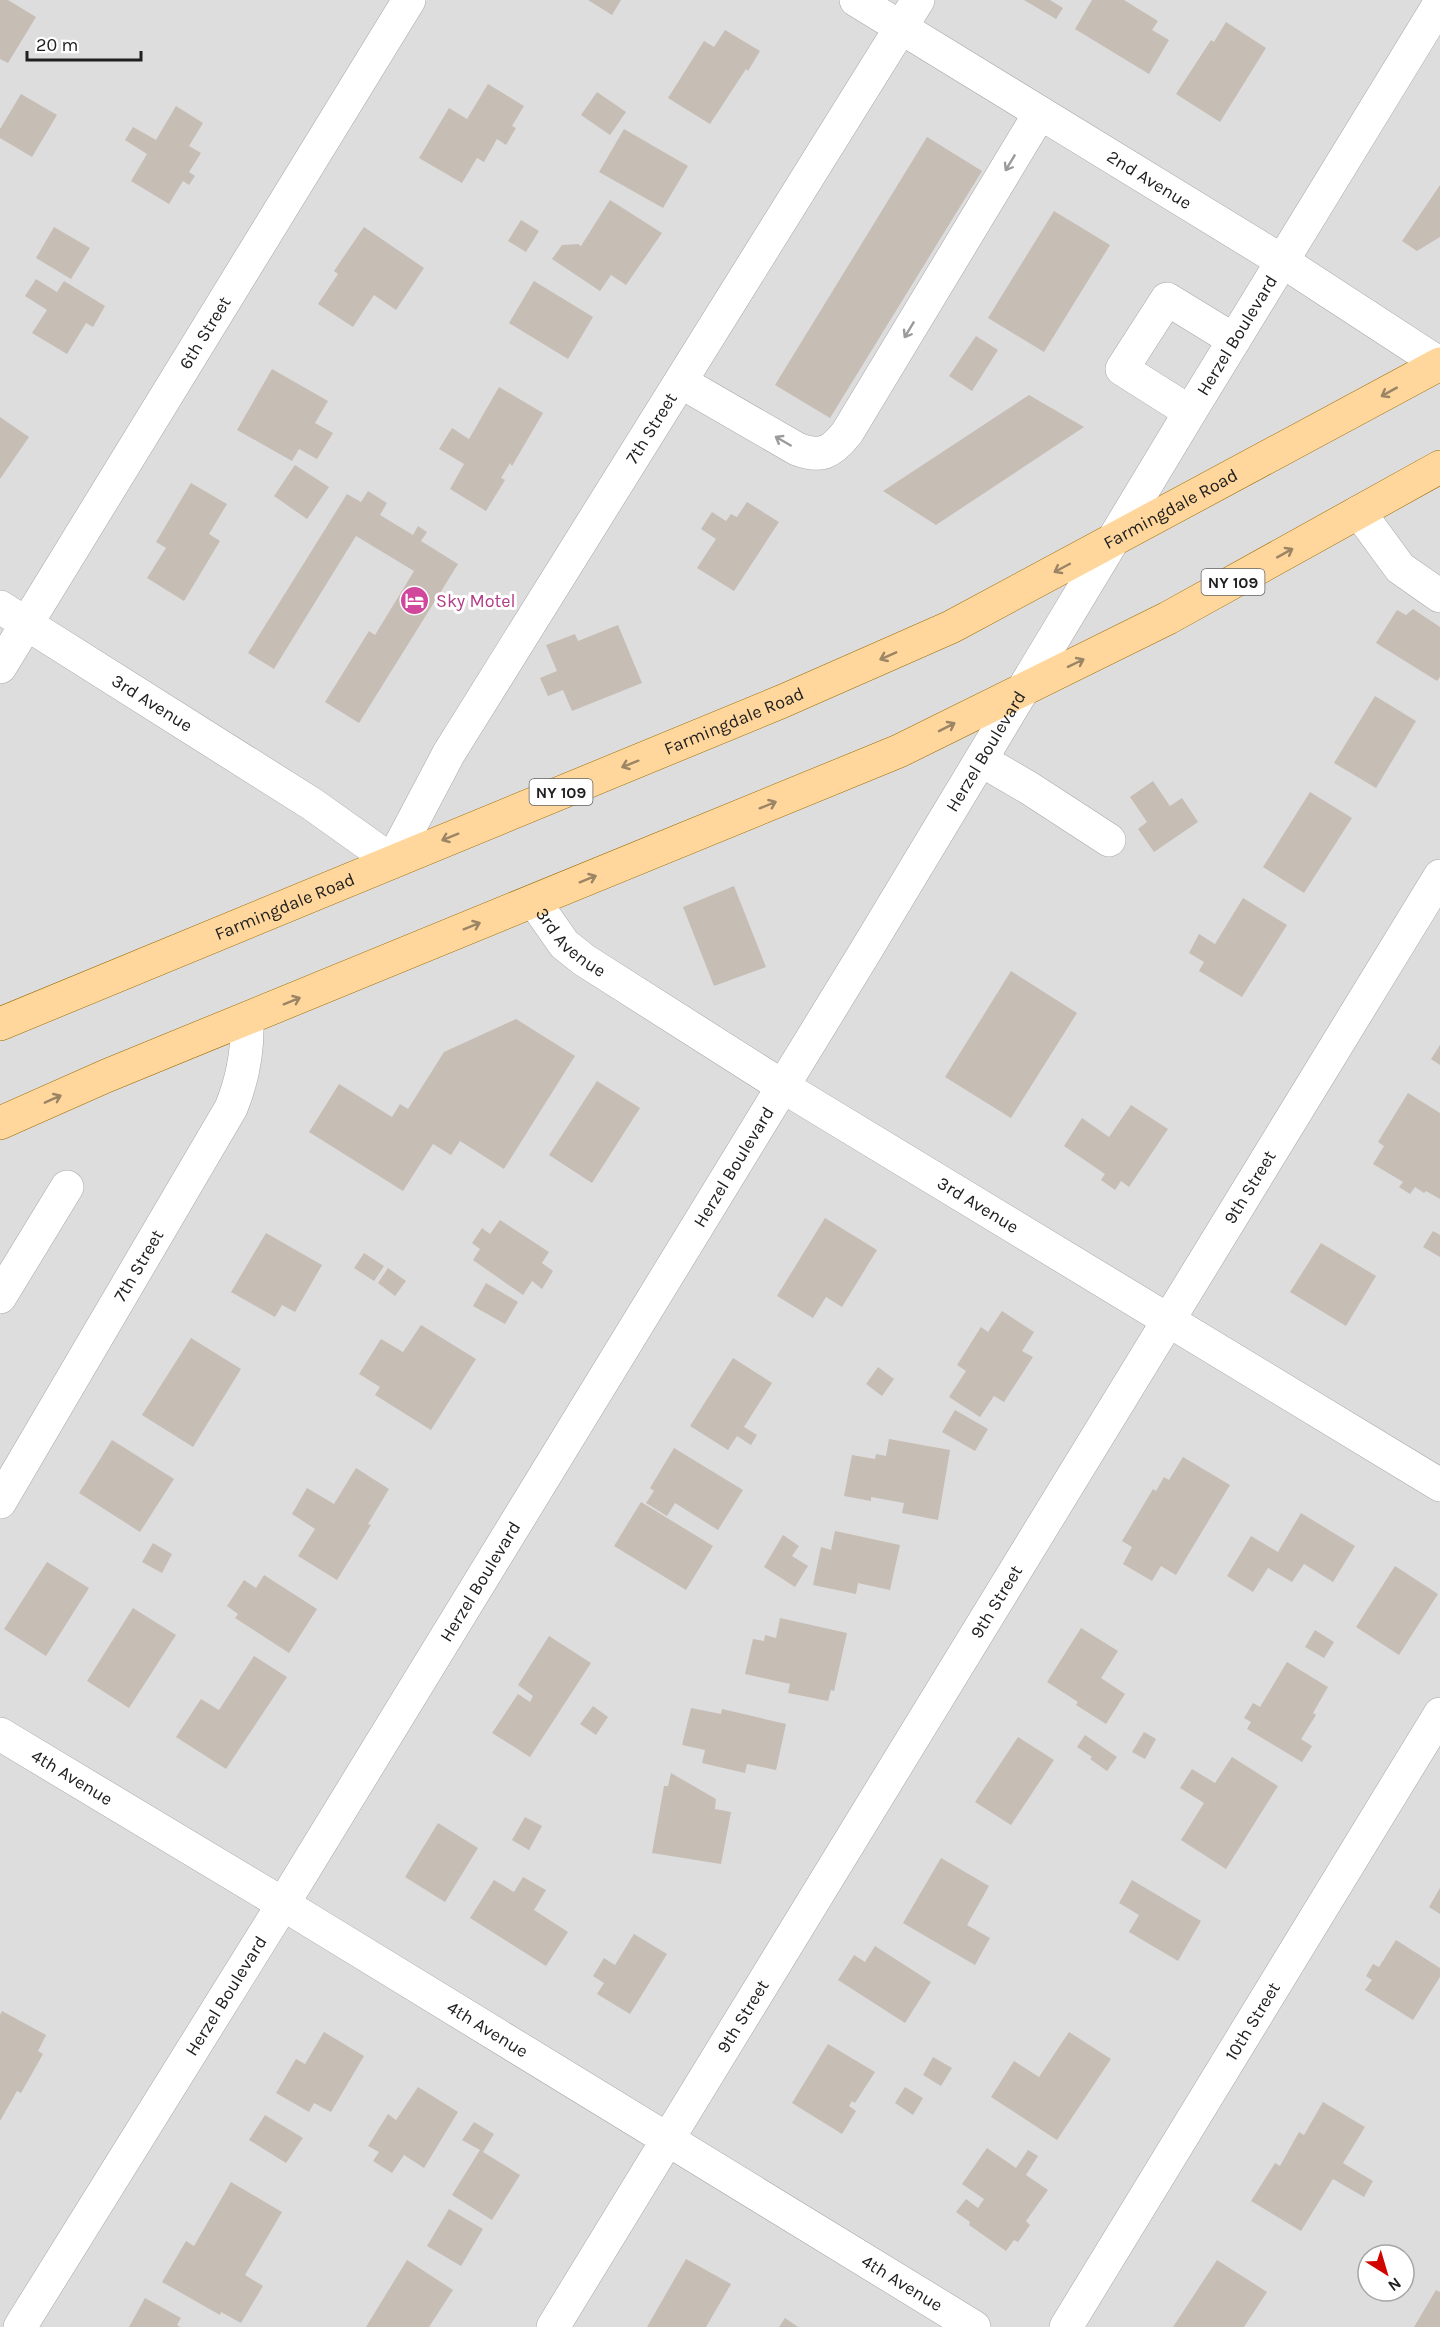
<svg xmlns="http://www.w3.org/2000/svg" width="1440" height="2327" font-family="Karla,sans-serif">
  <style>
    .residential { fill: #dedddd; fill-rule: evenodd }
    .building { fill: #c6bdb5 }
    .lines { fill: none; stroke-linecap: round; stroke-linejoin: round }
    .minor-casing { stroke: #a7a7a7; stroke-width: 34 }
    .major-casing { stroke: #9c6c00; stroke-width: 34 }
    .minor { stroke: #fff; stroke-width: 33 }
    .major { stroke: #ffd79d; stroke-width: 33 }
    .oneway { stroke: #9b9b9b }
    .oneway2 { stroke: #9b8565 }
    .labels { text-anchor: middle; stroke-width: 6; stroke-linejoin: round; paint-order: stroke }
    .shield { fill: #fff; stroke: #636363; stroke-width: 1.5 }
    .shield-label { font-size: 16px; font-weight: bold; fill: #202020 }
    .street-label { font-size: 18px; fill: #202020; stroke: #fff }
    .hotel-label { font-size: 18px; fill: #b23c85; stroke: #fff; text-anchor: start }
  </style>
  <rect width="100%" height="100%" fill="#f1eee6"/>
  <path class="residential" d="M 0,0 L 1440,0 L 1440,2327 L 0,2327 ZM 1368,2255 L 1404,2255 L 1404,2291 L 1368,2291 Z"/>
  <g class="building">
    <path d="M 0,0 L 8,0 L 36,17 L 8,63 L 0,59 Z"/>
    <path d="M 588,0 L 621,0 L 612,15 Z"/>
    <path d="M 1024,0 L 1050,0 L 1063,8 L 1056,19 Z"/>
    <path d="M 1092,0 L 1124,0 L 1158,21 L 1152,30 L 1169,40 L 1149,74 L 1075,29 Z"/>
    <path d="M 1226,22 L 1266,48 L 1220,122 L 1176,94 L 1211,40 L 1214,42 Z"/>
    <path d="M 725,30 L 760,51 L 748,71 L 746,69 L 710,124 L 668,98 L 704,41 L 714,47 Z"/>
    <path d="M 488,84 L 524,106 L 512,126 L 516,128 L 506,145 L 497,139 L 484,162 L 477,158 L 462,183 L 419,158 L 449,108 L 467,119 Z"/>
    <path d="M 597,92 L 626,112 L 610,135 L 581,115 Z"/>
    <path d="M 21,94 L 57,115 L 32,157 L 0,138 L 0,129 Z"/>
    <path d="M 176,106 L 203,123 L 189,146 L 201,153 L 189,172 L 195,176 L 189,185 L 183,181 L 169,204 L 131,181 L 147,154 L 125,140 L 133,127 L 156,140 Z"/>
    <path d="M 624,129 L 688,166 L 663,208 L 599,172 Z"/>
    <path d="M 927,137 L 982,171 L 830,418 L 775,385 Z"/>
    <path d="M 1440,185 L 1440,237 L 1417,251 L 1402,241 Z"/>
    <path d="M 610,200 L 662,233 L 626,285 L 611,275 L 600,291 L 552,259 L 562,245 L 578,244 L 581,246 Z"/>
    <path d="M 1054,211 L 1110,245 L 1044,352 L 988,318 Z"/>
    <path d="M 521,220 L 539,231 L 526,252 L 508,241 Z"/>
    <path d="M 54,227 L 90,248 L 71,279 L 36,258 Z"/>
    <path d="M 364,227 L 424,268 L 396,310 L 374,295 L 353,327 L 318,304 L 338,274 L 334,271 Z"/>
    <path d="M 36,279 L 57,292 L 64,281 L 105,306 L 93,327 L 86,323 L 67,354 L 32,333 L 47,310 L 25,296 Z"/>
    <path d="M 534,281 L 593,317 L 568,359 L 509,323 Z"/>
    <path d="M 976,336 L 998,350 L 972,391 L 949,376 Z"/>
    <path d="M 272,369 L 328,401 L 315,423 L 333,433 L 317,459 L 299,449 L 292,461 L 237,430 Z"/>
    <path d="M 499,387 L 543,413 L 512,466 L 510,463 L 501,478 L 505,480 L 486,511 L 450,489 L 464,464 L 439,449 L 452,428 L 469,439 Z"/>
    <path d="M 1029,395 L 1084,427 L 936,525 L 883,491 Z"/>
    <path d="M 0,417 L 29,437 L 0,479 Z"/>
    <path d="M 295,465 L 329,487 L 307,519 L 274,496 Z"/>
    <path d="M 191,483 L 227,504 L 209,534 L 220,541 L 184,601 L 147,578 L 166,548 L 156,542 Z"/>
    <path d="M 368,491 L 387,503 L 380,515 L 413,535 L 418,526 L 427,532 L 421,541 L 458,564 L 359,723 L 325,702 L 369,631 L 375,635 L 414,571 L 356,536 L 274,669 L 248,653 L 347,494 L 361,502 Z"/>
    <path d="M 747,502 L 779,522 L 734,591 L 697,568 L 716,539 L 701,529 L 712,512 L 726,521 L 731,514 L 737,517 Z"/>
    <path d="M 1413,609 L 1440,627 L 1440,677 L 1437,681 L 1376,643 L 1397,610 L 1406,615 Z"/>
    <path d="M 618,625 L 642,683 L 572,711 L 563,690 L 548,696 L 540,678 L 557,671 L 546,645 L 575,634 L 578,641 Z"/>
    <path d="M 1375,696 L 1416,721 L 1376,788 L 1334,763 Z"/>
    <path d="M 1153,781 L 1170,806 L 1182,798 L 1198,822 L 1154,852 L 1138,829 L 1147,822 L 1130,797 Z"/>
    <path d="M 1310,792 L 1352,818 L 1304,893 L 1263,867 Z"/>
    <path d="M 734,886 L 766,967 L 714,986 L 683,907 Z"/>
    <path d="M 1243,898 L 1287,925 L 1242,997 L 1199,971 L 1204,962 L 1189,953 L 1199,934 L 1215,944 Z"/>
    <path d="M 1011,971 L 1077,1013 L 1011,1118 L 945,1077 Z"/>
    <path d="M 516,1019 L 575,1056 L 504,1169 L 460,1141 L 451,1155 L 433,1144 L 403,1191 L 309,1132 L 339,1084 L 392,1117 L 400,1104 L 408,1109 L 444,1052 Z"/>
    <path d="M 1440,1045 L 1440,1065 L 1431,1059 Z"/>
    <path d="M 597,1081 L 640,1108 L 592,1183 L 549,1155 Z"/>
    <path d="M 1408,1093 L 1440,1113 L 1440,1199 L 1426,1191 L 1424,1193 L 1415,1187 L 1410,1194 L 1399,1187 L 1403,1182 L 1373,1164 L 1384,1146 L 1378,1142 Z"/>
    <path d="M 1131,1105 L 1168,1129 L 1129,1187 L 1121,1181 L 1115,1190 L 1101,1180 L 1105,1174 L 1064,1146 L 1082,1118 L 1109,1137 Z"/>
    <path d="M 825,1218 L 877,1250 L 842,1307 L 826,1297 L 813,1318 L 777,1296 Z"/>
    <path d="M 500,1220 L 549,1252 L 542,1263 L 553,1271 L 542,1289 L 532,1281 L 523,1295 L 473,1260 L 480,1249 L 472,1243 L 482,1228 L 490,1234 Z"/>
    <path d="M 1433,1231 L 1440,1235 L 1440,1257 L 1423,1247 Z"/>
    <path d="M 266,1233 L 322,1265 L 295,1312 L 282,1305 L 275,1317 L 231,1292 Z"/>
    <path d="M 1321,1243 L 1376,1276 L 1346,1326 L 1290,1292 Z"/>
    <path d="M 364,1253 L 384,1266 L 374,1281 L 354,1268 Z"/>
    <path d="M 388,1268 L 406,1281 L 395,1296 L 378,1283 Z"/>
    <path d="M 486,1283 L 518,1302 L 505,1324 L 473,1306 Z"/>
    <path d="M 1002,1311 L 1034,1332 L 1022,1351 L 1033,1357 L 1004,1402 L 994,1396 L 980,1417 L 949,1397 L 966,1371 L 957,1365 L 981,1327 L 988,1332 Z"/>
    <path d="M 421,1325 L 476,1359 L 431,1430 L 375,1395 L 380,1387 L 359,1374 L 381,1339 L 403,1352 Z"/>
    <path d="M 191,1338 L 241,1369 L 193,1447 L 142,1415 Z"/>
    <path d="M 733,1358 L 772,1383 L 744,1427 L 757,1435 L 751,1445 L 737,1436 L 728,1450 L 690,1426 Z"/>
    <path d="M 878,1367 L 894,1379 L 882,1396 L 866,1384 Z"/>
    <path d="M 955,1410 L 988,1429 L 975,1451 L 942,1432 Z"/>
    <path d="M 889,1439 L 950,1450 L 938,1520 L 902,1513 L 904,1503 L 871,1497 L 871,1501 L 844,1496 L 852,1455 L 875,1459 L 876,1454 L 886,1456 Z"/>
    <path d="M 112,1440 L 174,1479 L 140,1532 L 79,1493 Z"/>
    <path d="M 674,1448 L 743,1490 L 718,1530 L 675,1503 L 667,1516 L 646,1503 L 654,1491 L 650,1488 Z"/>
    <path d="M 1183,1457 L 1230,1485 L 1176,1575 L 1161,1566 L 1152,1581 L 1123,1564 L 1132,1547 L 1122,1541 L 1153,1489 L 1156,1491 L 1164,1477 L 1169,1480 Z"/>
    <path d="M 356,1468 L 389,1489 L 368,1524 L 371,1525 L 337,1580 L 298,1556 L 315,1529 L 292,1514 L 307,1488 L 334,1504 Z"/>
    <path d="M 641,1502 L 713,1546 L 686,1590 L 614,1546 Z"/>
    <path d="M 1301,1513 L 1355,1546 L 1333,1582 L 1304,1564 L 1292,1582 L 1268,1568 L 1253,1592 L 1227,1576 L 1251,1536 L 1278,1552 Z"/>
    <path d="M 835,1531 L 900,1545 L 890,1590 L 858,1583 L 856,1594 L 813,1585 L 821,1547 L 831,1550 Z"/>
    <path d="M 783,1535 L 799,1546 L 792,1556 L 808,1566 L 795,1587 L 764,1567 Z"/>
    <path d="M 153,1543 L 172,1554 L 162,1573 L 142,1562 Z"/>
    <path d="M 47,1562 L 89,1588 L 46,1656 L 4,1629 Z"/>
    <path d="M 1395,1566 L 1438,1594 L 1399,1655 L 1356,1627 Z"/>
    <path d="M 264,1575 L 317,1609 L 289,1653 L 235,1618 L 238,1614 L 227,1606 L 244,1580 L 256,1588 Z"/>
    <path d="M 133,1608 L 176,1635 L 129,1708 L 87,1681 Z"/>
    <path d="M 780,1618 L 847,1633 L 834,1691 L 831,1690 L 828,1701 L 788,1693 L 790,1684 L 745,1674 L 753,1639 L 764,1641 L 765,1635 L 776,1638 Z"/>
    <path d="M 1081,1628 L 1118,1651 L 1101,1678 L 1125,1694 L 1106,1724 L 1076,1705 L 1078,1702 L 1047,1682 Z"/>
    <path d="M 1315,1630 L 1334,1642 L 1324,1658 L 1305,1647 Z"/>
    <path d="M 549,1636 L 591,1663 L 530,1757 L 492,1733 L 518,1694 L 530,1702 L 533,1696 L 518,1685 Z"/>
    <path d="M 254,1656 L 287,1677 L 226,1769 L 176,1737 L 201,1699 L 219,1710 Z"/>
    <path d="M 1287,1662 L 1328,1687 L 1313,1713 L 1316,1715 L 1301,1739 L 1312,1746 L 1302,1762 L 1247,1729 L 1251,1722 L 1244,1718 L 1253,1703 L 1260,1707 Z"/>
    <path d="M 593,1706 L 608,1717 L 596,1735 L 580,1724 Z"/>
    <path d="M 691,1708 L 721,1714 L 722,1709 L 786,1724 L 776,1770 L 747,1764 L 745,1773 L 702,1763 L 705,1750 L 682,1745 Z"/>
    <path d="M 1144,1732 L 1156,1739 L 1145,1759 L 1132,1752 Z"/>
    <path d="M 1085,1735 L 1117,1757 L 1107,1771 L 1090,1759 L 1092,1757 L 1077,1747 Z"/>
    <path d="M 1018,1737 L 1054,1760 L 1011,1825 L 975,1802 Z"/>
    <path d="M 1232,1757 L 1278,1786 L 1226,1869 L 1181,1840 L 1204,1803 L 1180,1788 L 1192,1769 L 1215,1783 Z"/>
    <path d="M 671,1773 L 716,1799 L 715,1809 L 731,1812 L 721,1864 L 652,1853 L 664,1786 L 668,1786 Z"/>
    <path d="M 525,1817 L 542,1826 L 529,1850 L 512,1840 Z"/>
    <path d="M 438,1823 L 478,1848 L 445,1902 L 405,1877 Z"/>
    <path d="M 941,1858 L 989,1886 L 967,1925 L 990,1938 L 975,1965 L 903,1923 Z"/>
    <path d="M 523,1877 L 546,1890 L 534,1910 L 568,1932 L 546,1966 L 470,1918 L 494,1880 L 514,1892 Z"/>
    <path d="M 1132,1880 L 1201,1921 L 1178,1961 L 1129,1932 L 1139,1915 L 1119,1903 Z"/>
    <path d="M 1440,1888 L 1440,1914 L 1429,1907 Z"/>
    <path d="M 634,1934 L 667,1954 L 630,2014 L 597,1994 L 604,1983 L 593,1976 L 604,1958 L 615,1965 Z"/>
    <path d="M 1396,1940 L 1440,1968 L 1440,1977 L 1413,2020 L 1365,1990 L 1372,1980 L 1366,1976 L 1373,1964 L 1379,1967 Z"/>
    <path d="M 875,1946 L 931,1982 L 905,2023 L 838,1980 L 854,1955 L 865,1962 Z"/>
    <path d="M 2,2011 L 46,2035 L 38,2051 L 43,2054 L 21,2093 L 17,2091 L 0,2121 L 0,2015 Z"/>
    <path d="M 324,2032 L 364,2056 L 331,2112 L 314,2103 L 309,2112 L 276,2093 L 296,2059 L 305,2064 Z"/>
    <path d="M 1069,2032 L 1111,2059 L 1057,2140 L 991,2097 L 1014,2061 L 1039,2077 Z"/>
    <path d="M 828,2044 L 875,2072 L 855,2103 L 852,2101 L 849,2106 L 856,2111 L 842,2134 L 792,2103 Z"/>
    <path d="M 933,2057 L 952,2068 L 941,2086 L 923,2075 Z"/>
    <path d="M 418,2087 L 458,2112 L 424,2168 L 404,2155 L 392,2173 L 373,2161 L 379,2152 L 368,2146 L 388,2114 L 396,2120 Z"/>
    <path d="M 905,2087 L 923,2098 L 913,2115 L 895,2103 Z"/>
    <path d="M 1323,2102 L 1365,2127 L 1343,2163 L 1373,2181 L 1364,2197 L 1333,2179 L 1301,2231 L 1251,2201 L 1275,2163 L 1280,2166 L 1299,2132 L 1304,2135 Z"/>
    <path d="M 265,2115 L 303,2138 L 286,2163 L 249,2140 Z"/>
    <path d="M 474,2122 L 494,2134 L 483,2152 L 520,2175 L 492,2220 L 452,2195 L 480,2150 L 462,2140 Z"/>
    <path d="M 987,2148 L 1016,2168 L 1028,2150 L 1038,2156 L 1026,2175 L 1048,2190 L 1026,2221 L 1030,2225 L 1018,2242 L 1014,2240 L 1006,2251 L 969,2225 L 970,2222 L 956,2212 L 966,2199 L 978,2208 L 984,2199 L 962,2184 Z"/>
    <path d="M 231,2182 L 282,2212 L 245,2275 L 263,2286 L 241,2323 L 221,2312 L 220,2315 L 162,2282 L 186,2241 L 194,2246 Z"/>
    <path d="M 449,2209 L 483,2229 L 461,2266 L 427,2246 Z"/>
    <path d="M 686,2259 L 731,2284 L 706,2327 L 647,2327 Z"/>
    <path d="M 407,2260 L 453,2290 L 429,2327 L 366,2327 Z"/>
    <path d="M 1217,2260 L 1267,2292 L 1244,2327 L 1173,2327 Z"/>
    <path d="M 1436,2290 L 1440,2292 L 1440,2327 L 1414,2327 Z"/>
    <path d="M 145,2298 L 181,2318 L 177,2325 L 180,2327 L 129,2327 Z"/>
    <path d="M 785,2318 L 798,2327 L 779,2327 Z"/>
  </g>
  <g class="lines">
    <defs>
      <g id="minor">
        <path id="s1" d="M 856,0 L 1282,261 L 1440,364"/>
        <path d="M 681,382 L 797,449 C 821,458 831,453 847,433 L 1040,113"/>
        <path d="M 1190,412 L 1122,369 L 1167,299 L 1234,340"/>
        <path d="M 1359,512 L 1400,568 L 1440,596"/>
        <path id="s2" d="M 0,607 L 312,804 L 392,861 L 449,753 L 918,0"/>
        <path id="s3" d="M 0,667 L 409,0"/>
        <path d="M 981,760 L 1029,788 L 1109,840"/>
        <path id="s4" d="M 534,901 L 564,944 L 584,960 L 782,1086 L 1440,1485"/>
        <path d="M 0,1297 L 67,1187"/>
        <path id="s5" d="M 0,1502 L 231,1108 C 243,1079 248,1050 247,1019"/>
        <path id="s6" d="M 0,1734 L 283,1904 L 974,2327"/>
        <path id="s7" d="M 20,2327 L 283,1904 L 865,952 L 1190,412 L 1440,3"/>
        <path id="s8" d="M 553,2327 L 1440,876"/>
        <path id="s9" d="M 1066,2327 L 1440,1714"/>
      </g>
      <g id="major">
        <path id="s10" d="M 0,1024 L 783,701 L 951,627 L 1440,364"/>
        <path d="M 0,1123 L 106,1076 L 899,751 L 1168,618 L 1440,467"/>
      </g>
    </defs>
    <use href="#minor" class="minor-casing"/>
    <use href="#major" class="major-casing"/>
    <use href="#minor" class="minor"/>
    <use href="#major" class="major"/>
  </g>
  <defs><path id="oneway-shaft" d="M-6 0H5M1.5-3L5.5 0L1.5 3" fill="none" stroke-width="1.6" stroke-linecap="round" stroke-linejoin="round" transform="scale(1.5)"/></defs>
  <g class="oneway">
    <use href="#oneway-shaft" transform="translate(1010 163) rotate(121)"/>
    <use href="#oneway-shaft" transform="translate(909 330) rotate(121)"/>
    <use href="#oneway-shaft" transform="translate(783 441) rotate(-150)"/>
  </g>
  <g class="oneway2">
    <use href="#oneway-shaft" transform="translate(1389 392) rotate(151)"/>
    <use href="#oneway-shaft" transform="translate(1285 553) rotate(-29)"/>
    <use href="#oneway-shaft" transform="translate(1062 568) rotate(152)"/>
    <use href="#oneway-shaft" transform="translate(888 656) rotate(156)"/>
    <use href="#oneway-shaft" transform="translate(1076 663) rotate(-26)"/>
    <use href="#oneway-shaft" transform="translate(947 727) rotate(-27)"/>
    <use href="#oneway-shaft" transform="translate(630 764) rotate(158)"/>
    <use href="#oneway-shaft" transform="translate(768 805) rotate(-22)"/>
    <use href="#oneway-shaft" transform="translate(450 837) rotate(158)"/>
    <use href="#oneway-shaft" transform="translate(588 879) rotate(-22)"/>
    <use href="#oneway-shaft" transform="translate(472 926) rotate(-22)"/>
    <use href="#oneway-shaft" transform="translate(292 1001) rotate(-22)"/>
    <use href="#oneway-shaft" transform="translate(53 1099) rotate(-24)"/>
  </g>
  <defs>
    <symbol id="hotel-disc" viewBox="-11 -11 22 22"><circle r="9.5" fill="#d1479c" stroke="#fff"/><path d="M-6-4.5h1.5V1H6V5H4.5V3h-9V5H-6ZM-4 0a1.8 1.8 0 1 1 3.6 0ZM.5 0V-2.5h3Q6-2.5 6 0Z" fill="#fff"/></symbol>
  </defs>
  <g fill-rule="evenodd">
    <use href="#hotel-disc" x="398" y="584" width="33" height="33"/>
  </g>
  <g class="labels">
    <g class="shield">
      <rect x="1201.5" y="569" width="63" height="26" rx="4.5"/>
      <rect x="529.5" y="779" width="63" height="26" rx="4.5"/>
    </g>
    <g class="shield-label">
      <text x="1233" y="588">NY 109</text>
      <text x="561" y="798">NY 109</text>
    </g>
    <g class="street-label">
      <text dy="6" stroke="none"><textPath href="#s1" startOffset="344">2nd Avenue</textPath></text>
      <text dy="6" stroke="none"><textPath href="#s3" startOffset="392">6th Street</textPath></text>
      <text dy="6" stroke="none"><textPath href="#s7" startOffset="2334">Herzel Boulevard</textPath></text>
      <text dy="6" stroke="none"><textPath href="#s2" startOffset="972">7th Street</textPath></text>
      <text dy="6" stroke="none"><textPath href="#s10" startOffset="1280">Farmingdale Road</textPath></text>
      <text dy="6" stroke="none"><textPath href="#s2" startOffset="180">3rd Avenue</textPath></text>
      <text dy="6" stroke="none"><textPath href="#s10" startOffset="794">Farmingdale Road</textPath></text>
      <text dy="6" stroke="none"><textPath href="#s7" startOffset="1848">Herzel Boulevard</textPath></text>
      <text dy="6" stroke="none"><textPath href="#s10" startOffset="308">Farmingdale Road</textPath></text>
      <text dy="6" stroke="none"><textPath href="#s4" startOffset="56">3rd Avenue</textPath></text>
      <text dy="6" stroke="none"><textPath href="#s7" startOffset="1362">Herzel Boulevard</textPath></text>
      <text dy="6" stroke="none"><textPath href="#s8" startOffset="1336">9th Street</textPath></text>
      <text dy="6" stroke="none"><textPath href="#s4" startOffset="542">3rd Avenue</textPath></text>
      <text dy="6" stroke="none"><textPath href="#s5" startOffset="274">7th Street</textPath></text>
      <text dy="6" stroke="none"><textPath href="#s7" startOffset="876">Herzel Boulevard</textPath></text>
      <text dy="6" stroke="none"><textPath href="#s8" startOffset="850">9th Street</textPath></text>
      <text dy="6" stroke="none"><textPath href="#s6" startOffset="84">4th Avenue</textPath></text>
      <text dy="6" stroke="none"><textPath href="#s7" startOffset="390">Herzel Boulevard</textPath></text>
      <text dy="6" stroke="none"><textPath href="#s8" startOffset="364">9th Street</textPath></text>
      <text dy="6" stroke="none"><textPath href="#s9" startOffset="358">10th Street</textPath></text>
      <text dy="6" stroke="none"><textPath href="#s6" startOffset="570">4th Avenue</textPath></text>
      <text dy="6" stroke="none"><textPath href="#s6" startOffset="1056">4th Avenue</textPath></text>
    </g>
    <g class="hotel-label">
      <text x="436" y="607">Sky Motel</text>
    </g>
  </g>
  <g transform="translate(1386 2273) rotate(143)"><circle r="28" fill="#ffffff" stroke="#a6a6a6" stroke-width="1.5"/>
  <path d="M0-4.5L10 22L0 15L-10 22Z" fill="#d00500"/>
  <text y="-9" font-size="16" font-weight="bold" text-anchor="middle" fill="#202020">N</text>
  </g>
  <path d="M27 51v9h114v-9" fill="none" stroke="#202020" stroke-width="3"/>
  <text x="36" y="51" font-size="18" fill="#202020" stroke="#ffffff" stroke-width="4.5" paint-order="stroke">20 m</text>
</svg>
